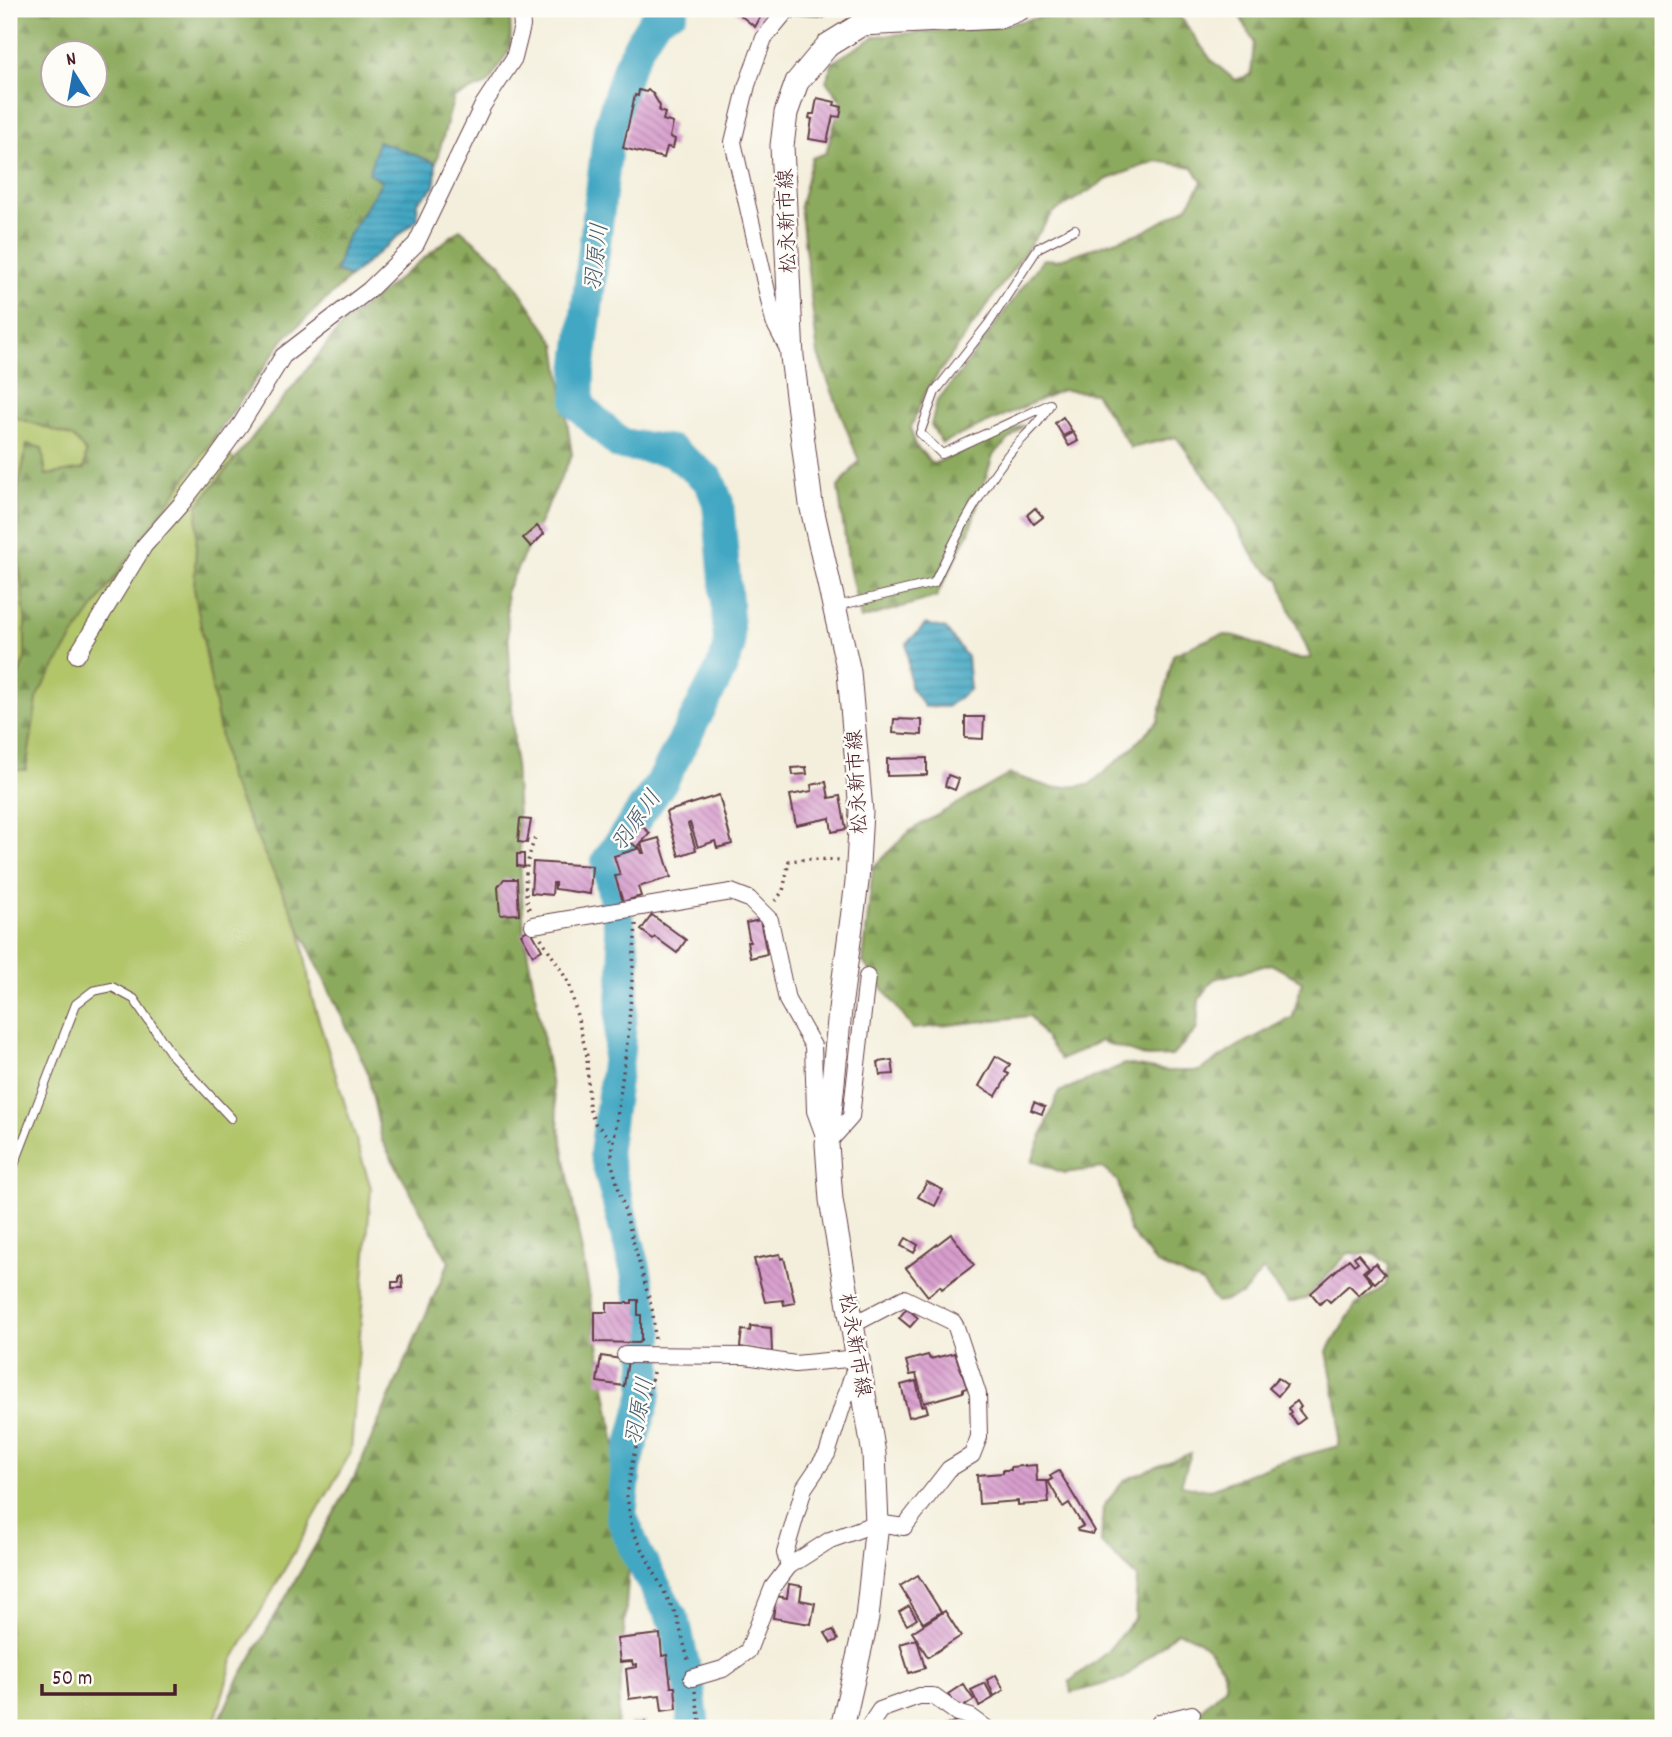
<svg xmlns="http://www.w3.org/2000/svg" width="1672" height="1737" font-family="Dekko,'Klee One',sans-serif">
  <style>
    .grass { fill: #b1c569; stroke: #7e724a; stroke-width: 2 }
    .forest { fill: url(#forest-firs); stroke: #6b6444; stroke-width: 2; fill-rule: evenodd }
    .water { fill: url(#water-rules); stroke: #466377; stroke-width: 2 }
    .lines { fill: none; stroke-linecap: round; stroke-linejoin: round }
    .river { stroke: #43a7c3; stroke-width: 32 }
    .building { fill: url(#building-back-hatch) }
    .lane-casing { stroke: #643e46; stroke-width: 10 }
    .street-casing { stroke: #643e46; stroke-width: 18 }
    .secondary-casing { stroke: #643e46; stroke-width: 25 }
    .path { stroke: #643e46; stroke-width: 3.5; stroke-dasharray: 2 5; stroke-linecap: butt }
    .lane { stroke: #fff; stroke-width: 8 }
    .street { stroke: #fff; stroke-width: 16 }
    .secondary { stroke: #fff; stroke-width: 23 }
    .labels { text-anchor: middle; stroke-width: 5; stroke-linejoin: round; paint-order: stroke }
    .street-label { font-size: 21px; fill: #4a1f2b; stroke: #fdfcf7 }
    .water-label { font-size: 23px; font-style: italic; fill: #475c6f; stroke: #fdfcf7 }
  </style>
  <defs>
    <pattern id="forest-firs" width="22" height="20" patternUnits="userSpaceOnUse" patternTransform="scale(1.75)"><rect width="22" height="20" fill="#8caa5d"/><path d="M5 1l3.5 6h-7zM16 11l3.5 6h-7z" fill="#748a4d"/></pattern>
    <pattern id="water-rules" width="6" height="5" patternUnits="userSpaceOnUse" patternTransform="scale(1.75)"><rect width="6" height="5" fill="#43a7c3"/><path d="M0 2.5h6" fill="none" stroke="#3a879f"/></pattern>
    <pattern id="building-back-hatch" width="6" height="6" patternUnits="userSpaceOnUse" patternTransform="scale(1.75)"><rect width="6" height="6" fill="#d89ecd"/><path d="M-1 5l2 2M0 0l6 6M5-1l2 2" fill="none" stroke="#b180a7"/></pattern>
  </defs>
  <rect width="100%" height="100%" fill="#fdfcf7"/>
  <filter id="ink" filterUnits="userSpaceOnUse"><feTurbulence type="fractalNoise" baseFrequency=".0143" numOctaves="2"/><feDisplacementMap in="SourceGraphic" scale="14" xChannelSelector="R" yChannelSelector="G"/><feConvolveMatrix kernelMatrix="1 2 1 2 8 2 1 2 1" color-interpolation-filters="sRGB"/></filter>
  <filter id="wash" filterUnits="userSpaceOnUse"><feTurbulence type="fractalNoise" baseFrequency=".00686" numOctaves="4" result="noise"/><feDisplacementMap in="SourceGraphic" scale="28" xChannelSelector="R" yChannelSelector="G"/><feGaussianBlur stdDeviation="1.57" result="paint"/><feColorMatrix in="noise" values="0 0 0 0 0 0 0 0 0 0 0 0 0 0 0 0 0 1.4 0 .05"/><feComposite in="paint" operator="in"/></filter>
  <g filter="url(#wash)">
    <rect width="100%" height="100%" fill="#f4efdc"/>
    <path class="grass" d="M 129,307 L 266,508 L 274,773 L 312,998 L 371,1188 L 351,1452 L 233,1660 L 213,1728 L 9,1728 L 9,337 Z"/>
    <g class="forest">
      <path d="M 9,9 L 510,9 L 511,47 L 488,84 L 454,97 L 436,163 L 378,141 L 383,181 L 345,241 L 336,271 L 350,277 L 285,338 L 75,634 L 38,694 L 26,770 L 9,770 L 9,701 L 25,658 L 25,618 L 18,554 L 18,491 L 27,444 L 42,448 L 46,475 L 84,469 L 86,452 L 73,437 L 9,415 ZM 52,52 L 94,52 L 94,94 L 52,94 Z"/>
      <path d="M 1082,9 L 1164,9 L 1182,19 L 1212,61 L 1235,80 L 1251,75 L 1254,42 L 1236,9 L 1663,9 L 1663,1728 L 1199,1728 L 1196,1714 L 1226,1686 C 1224,1660 1202,1637 1177,1632 L 1123,1679 L 1071,1693 L 1069,1682 L 1106,1653 L 1135,1618 L 1137,1577 L 1101,1543 L 1103,1507 L 1124,1480 L 1191,1453 L 1181,1485 L 1209,1490 L 1276,1463 L 1338,1446 L 1339,1417 L 1327,1351 L 1355,1306 L 1386,1285 L 1389,1265 L 1375,1254 L 1348,1253 L 1307,1298 L 1289,1303 L 1263,1270 L 1242,1295 L 1217,1303 L 1202,1283 L 1157,1264 L 1129,1230 L 1118,1181 L 1102,1168 L 1064,1173 L 1032,1161 L 1059,1092 L 1125,1064 L 1167,1071 L 1199,1071 L 1238,1046 L 1293,1017 L 1302,981 L 1271,964 L 1214,979 L 1199,999 L 1197,1029 L 1172,1056 L 1147,1057 L 1100,1041 L 1061,1060 L 1030,1016 L 913,1029 L 863,962 L 873,867 L 911,830 L 1010,774 L 1053,788 L 1089,785 L 1128,752 L 1158,721 L 1173,655 C 1185,650 1210,636 1223,635 C 1254,634 1275,662 1311,658 L 1288,605 L 1280,580 L 1256,560 L 1217,492 L 1176,437 L 1131,448 L 1095,393 L 1062,390 L 942,443 L 931,425 L 937,401 L 960,373 L 1043,259 L 1057,260 L 1145,231 L 1187,207 L 1202,182 L 1193,167 L 1156,161 L 1108,179 L 1053,213 L 926,391 L 911,427 L 915,445 L 933,464 L 1024,425 L 993,455 L 969,532 L 936,597 L 861,619 L 849,567 L 838,487 L 859,461 L 818,355 L 800,206 L 812,158 L 826,153 L 841,101 L 826,81 L 833,62 L 876,36 L 997,26 Z"/>
      <path d="M 460,229 L 501,264 L 556,344 L 572,455 L 506,592 L 524,933 L 589,1291 L 631,1539 L 617,1728 L 216,1728 L 235,1686 L 354,1478 L 449,1262 L 382,1141 L 367,1070 L 228,777 L 194,588 L 198,505 L 344,323 Z"/>
    </g>
    <g class="water">
      <path d="M 378,141 L 436,163 L 435,187 L 417,202 L 418,219 L 350,277 L 336,271 L 345,241 L 382,181 L 369,173 Z"/>
      <path d="M 926,624 L 946,629 L 967,657 L 970,689 L 947,707 L 925,707 L 910,687 L 907,643 Z"/>
    </g>
    <g class="lines">
      <path class="river" d="M 673,9 L 657,16 L 640,43 L 628,67 L 609,128 L 579,372 L 578,405 L 620,444 L 672,451 L 709,480 L 718,503 L 727,602 L 729,648 L 720,671 L 663,780 L 607,861 L 625,956 L 619,1050 L 605,1154 L 635,1268 L 648,1335 L 646,1393 L 626,1467 L 621,1515 L 636,1552 L 675,1623 L 689,1688 L 694,1728"/>
    </g>
    <g id="blocks">
      <g class="building">
        <path d="M 737,9 L 765,9 L 755,27 L 735,11 Z"/>
        <path d="M 639,90 L 646,92 L 648,90 L 653,94 L 660,106 L 659,111 L 665,113 L 663,120 L 673,123 L 670,137 L 675,139 L 673,148 L 667,147 L 664,158 L 623,148 L 635,95 L 638,96 Z"/>
        <path d="M 817,98 L 835,102 L 834,105 L 842,107 L 840,117 L 833,116 L 827,142 L 809,139 L 812,119 L 809,118 L 810,114 L 814,114 Z"/>
        <path d="M 1063,417 L 1072,431 L 1063,436 L 1055,423 Z"/>
        <path d="M 1073,432 L 1078,441 L 1069,446 L 1064,438 Z"/>
        <path d="M 1035,508 L 1043,517 L 1034,524 L 1027,515 Z"/>
        <path d="M 537,526 L 544,534 L 531,547 L 523,538 Z"/>
        <path d="M 965,717 L 984,717 L 983,739 L 965,738 Z"/>
        <path d="M 894,719 L 922,720 L 922,735 L 893,733 Z"/>
        <path d="M 927,758 L 927,775 L 887,776 L 887,759 Z"/>
        <path d="M 806,767 L 807,774 L 793,775 L 792,768 Z"/>
        <path d="M 948,775 L 959,779 L 955,790 L 945,786 Z"/>
        <path d="M 826,782 L 829,798 L 840,796 L 846,829 L 832,832 L 830,818 L 796,825 L 790,795 L 812,791 L 811,785 Z"/>
        <path d="M 719,795 L 732,844 L 717,848 L 715,841 L 698,847 L 690,823 L 688,824 L 696,850 L 679,856 L 666,812 Z"/>
        <path d="M 520,819 L 531,820 L 527,843 L 518,842 Z"/>
        <path d="M 638,823 L 650,833 L 641,843 L 659,838 L 671,877 L 638,887 L 641,896 L 623,902 L 615,876 L 620,875 L 614,856 L 640,848 L 642,853 L 644,853 L 641,843 L 638,848 L 626,839 Z"/>
        <path d="M 517,854 L 524,854 L 524,867 L 517,866 Z"/>
        <path d="M 533,862 L 592,866 L 590,894 L 555,889 L 555,883 L 553,883 L 552,895 L 531,893 Z"/>
        <path d="M 504,879 L 517,879 L 519,914 L 500,915 L 498,887 Z"/>
        <path d="M 652,915 L 686,940 L 677,953 L 655,937 L 653,939 L 641,930 Z"/>
        <path d="M 760,920 L 767,954 L 750,958 L 747,942 L 750,942 L 746,923 Z"/>
        <path d="M 530,929 L 542,950 L 533,955 L 521,934 Z"/>
        <path d="M 996,1056 L 1010,1064 L 1005,1072 L 1009,1074 L 996,1096 L 979,1086 Z"/>
        <path d="M 892,1060 L 894,1074 L 880,1075 L 878,1062 Z"/>
        <path d="M 1034,1102 L 1045,1107 L 1042,1114 L 1031,1110 Z"/>
        <path d="M 927,1182 L 943,1190 L 935,1206 L 918,1197 Z"/>
        <path d="M 951,1234 L 974,1265 L 942,1289 L 940,1286 L 928,1296 L 906,1268 Z"/>
        <path d="M 906,1238 L 918,1245 L 914,1253 L 901,1246 Z"/>
        <path d="M 780,1254 L 781,1259 L 784,1258 L 795,1303 L 784,1305 L 783,1300 L 765,1302 L 754,1259 Z"/>
        <path d="M 1358,1254 L 1369,1267 L 1363,1272 L 1372,1283 L 1359,1295 L 1349,1285 L 1330,1302 L 1326,1298 L 1320,1304 L 1311,1293 L 1349,1259 L 1354,1265 L 1358,1262 L 1354,1257 Z"/>
        <path d="M 1375,1263 L 1385,1274 L 1375,1283 L 1365,1273 Z"/>
        <path d="M 399,1276 L 402,1276 L 403,1288 L 392,1288 L 392,1282 L 399,1282 Z"/>
        <path d="M 632,1300 L 638,1300 L 638,1315 L 641,1315 L 641,1341 L 638,1343 L 595,1342 L 595,1312 L 607,1312 L 607,1303 L 632,1303 Z"/>
        <path d="M 907,1308 L 918,1318 L 910,1327 L 899,1318 Z"/>
        <path d="M 751,1326 L 771,1328 L 772,1352 L 740,1347 L 742,1330 L 750,1331 Z"/>
        <path d="M 955,1353 L 967,1388 L 963,1389 L 963,1392 L 924,1403 L 916,1374 L 910,1375 L 906,1361 L 928,1355 L 930,1359 Z"/>
        <path d="M 601,1356 L 628,1360 L 624,1386 L 597,1382 Z"/>
        <path d="M 1278,1378 L 1287,1385 L 1278,1396 L 1269,1388 Z"/>
        <path d="M 916,1381 L 922,1406 L 926,1405 L 928,1412 L 909,1417 L 901,1385 Z"/>
        <path d="M 1297,1401 L 1301,1407 L 1298,1409 L 1305,1418 L 1297,1424 L 1289,1414 L 1291,1412 L 1288,1408 Z"/>
        <path d="M 1036,1465 L 1037,1481 L 1047,1481 L 1049,1503 L 1018,1505 L 1018,1501 L 979,1504 L 977,1475 L 1003,1473 L 1003,1470 L 1011,1470 L 1011,1467 Z"/>
        <path d="M 1059,1471 L 1095,1531 L 1092,1534 L 1078,1531 L 1077,1529 L 1083,1526 L 1069,1503 L 1063,1507 L 1048,1481 L 1052,1479 L 1050,1476 Z"/>
        <path d="M 918,1575 L 941,1612 L 923,1623 L 900,1586 Z"/>
        <path d="M 789,1584 L 802,1586 L 800,1600 L 815,1603 L 811,1624 L 773,1618 L 776,1596 L 787,1598 Z"/>
        <path d="M 909,1606 L 917,1619 L 907,1625 L 899,1612 Z"/>
        <path d="M 945,1611 L 961,1636 L 928,1657 L 912,1632 Z"/>
        <path d="M 833,1630 L 838,1640 L 831,1643 L 825,1633 Z"/>
        <path d="M 660,1634 L 662,1656 L 667,1655 L 671,1687 L 675,1687 L 677,1709 L 662,1711 L 660,1695 L 629,1699 L 626,1669 L 637,1667 L 637,1664 L 633,1665 L 632,1661 L 620,1662 L 617,1639 Z"/>
        <path d="M 917,1639 L 925,1668 L 909,1673 L 900,1644 Z"/>
        <path d="M 996,1675 L 1004,1690 L 994,1696 L 987,1680 Z"/>
        <path d="M 985,1683 L 993,1698 L 979,1706 L 971,1690 Z"/>
        <path d="M 963,1684 L 974,1700 L 958,1710 L 948,1694 Z"/>
        <path d="M 961,1720 L 962,1726 L 971,1724 L 972,1728 L 934,1728 Z"/>
        <path d="M 645,1722 L 646,1728 L 630,1728 L 629,1723 Z"/>
      </g>
    </g>
  </g>
  <g filter="url(#ink)">
    <use href="#blocks" fill-opacity="0" stroke="#643e46" stroke-width="2"/>
    <g class="lines">
      <defs>
        <g id="lane">
          <path d="M 837,606 L 934,583 C 955,539 976,498 1005,459 C 1019,439 1039,426 1050,404 L 942,454 L 920,433 L 935,392 L 989,323 L 1038,248 L 1075,229"/>
          <path d="M 9,1178 L 76,1004 L 93,991 L 112,987 L 134,999 L 172,1055 L 231,1118"/>
        </g>
        <g id="street">
          <path d="M 786,9 L 819,11 L 824,9"/>
          <path d="M 787,10 L 764,38 L 747,85 L 733,142 L 774,322 L 789,351"/>
          <path d="M 77,655 L 144,546 L 182,503 L 213,463 L 241,424 L 283,356 L 369,290 L 416,244 L 483,105 L 514,58 L 522,26 L 520,9"/>
          <path d="M 533,925 L 731,892 L 749,899 L 770,920 L 787,1000 L 813,1046 L 815,1111 L 827,1144 L 851,1117 L 867,977"/>
          <path d="M 625,1355 L 746,1356 L 795,1364 L 858,1358 L 827,1454 L 804,1488 L 785,1553 L 789,1566"/>
          <path d="M 692,1678 L 723,1669 L 748,1651 L 773,1587 L 789,1566 L 830,1540 L 877,1523 L 904,1527 L 949,1469 L 972,1455 L 979,1437 L 978,1394 L 956,1327 L 953,1322 L 904,1298 L 852,1325"/>
          <path d="M 868,1728 L 880,1710 L 919,1696 L 933,1696 L 957,1713 L 971,1717 L 986,1728"/>
          <path d="M 1155,1728 L 1160,1722 L 1192,1714"/>
        </g>
        <path id="secondary" d="M 842,1728 L 867,1618 L 877,1523 L 874,1454 L 831,1200 L 827,1144 L 841,1000 L 857,882 L 861,811 L 849,672 L 811,504 L 792,357 L 782,146 L 786,113 L 797,82 L 828,45 L 862,24 L 999,17 L 1019,9"/>
      </defs>
      <use href="#lane" class="lane-casing"/>
      <use href="#street" class="street-casing"/>
      <use href="#secondary" class="secondary-casing"/>
      <g class="path">
        <path d="M 775,901 L 783,891 L 789,861 L 807,859 L 839,860"/>
        <path d="M 529,909 C 522,883 526,863 535,838"/>
        <path d="M 636,924 L 628,1036 L 611,1161 L 653,1313 L 655,1340"/>
        <path d="M 541,938 L 569,983 L 587,1056 L 589,1108 L 595,1123 L 613,1142"/>
        <path d="M 653,1372 L 643,1425 L 633,1458 L 627,1496 L 632,1529 L 677,1617 L 689,1663"/>
        <path d="M 695,1691 L 701,1728"/>
      </g>
      <use href="#lane" class="lane"/>
      <use href="#street" class="street"/>
      <use href="#secondary" class="secondary"/>
    </g>
  </g>
  <g class="labels">
    <g class="street-label">
      <text transform="translate(786 221) rotate(-92)" y="7">松永新市線</text>
      <text transform="translate(856 782) rotate(-93)" y="7">松永新市線</text>
      <text transform="translate(856 1345) rotate(80)" y="7">松永新市線</text>
    </g>
    <g class="water-label">
      <text transform="translate(595 257) rotate(-84)" y="8">羽原川</text>
      <text transform="translate(635 820) rotate(-55)" y="8">羽原川</text>
      <text transform="translate(638 1411) rotate(-79)" y="8">羽原川</text>
    </g>
  </g>
  <rect width="1672" height="1737" fill="none" stroke="#fdfcf7" stroke-width="35"/>
  <g transform="translate(74 74) rotate(349)"><circle r="33" fill="#fdfcf7" stroke="#b5a4a5" stroke-width="2"/>
  <path d="M0-5L12 26L0 18L-12 26Z" fill="#1f6fb2"/>
  <text y="-10" font-size="19" font-weight="bold" text-anchor="middle" fill="#4a1f2b">N</text>
  </g>
  <path d="M42 1684v10h133v-10" fill="none" stroke="#4a1f2b" stroke-width="3.5"/>
  <text x="52" y="1684" font-size="21" fill="#4a1f2b" stroke="#fdfcf7" stroke-width="5" paint-order="stroke">50 m</text>
</svg>
